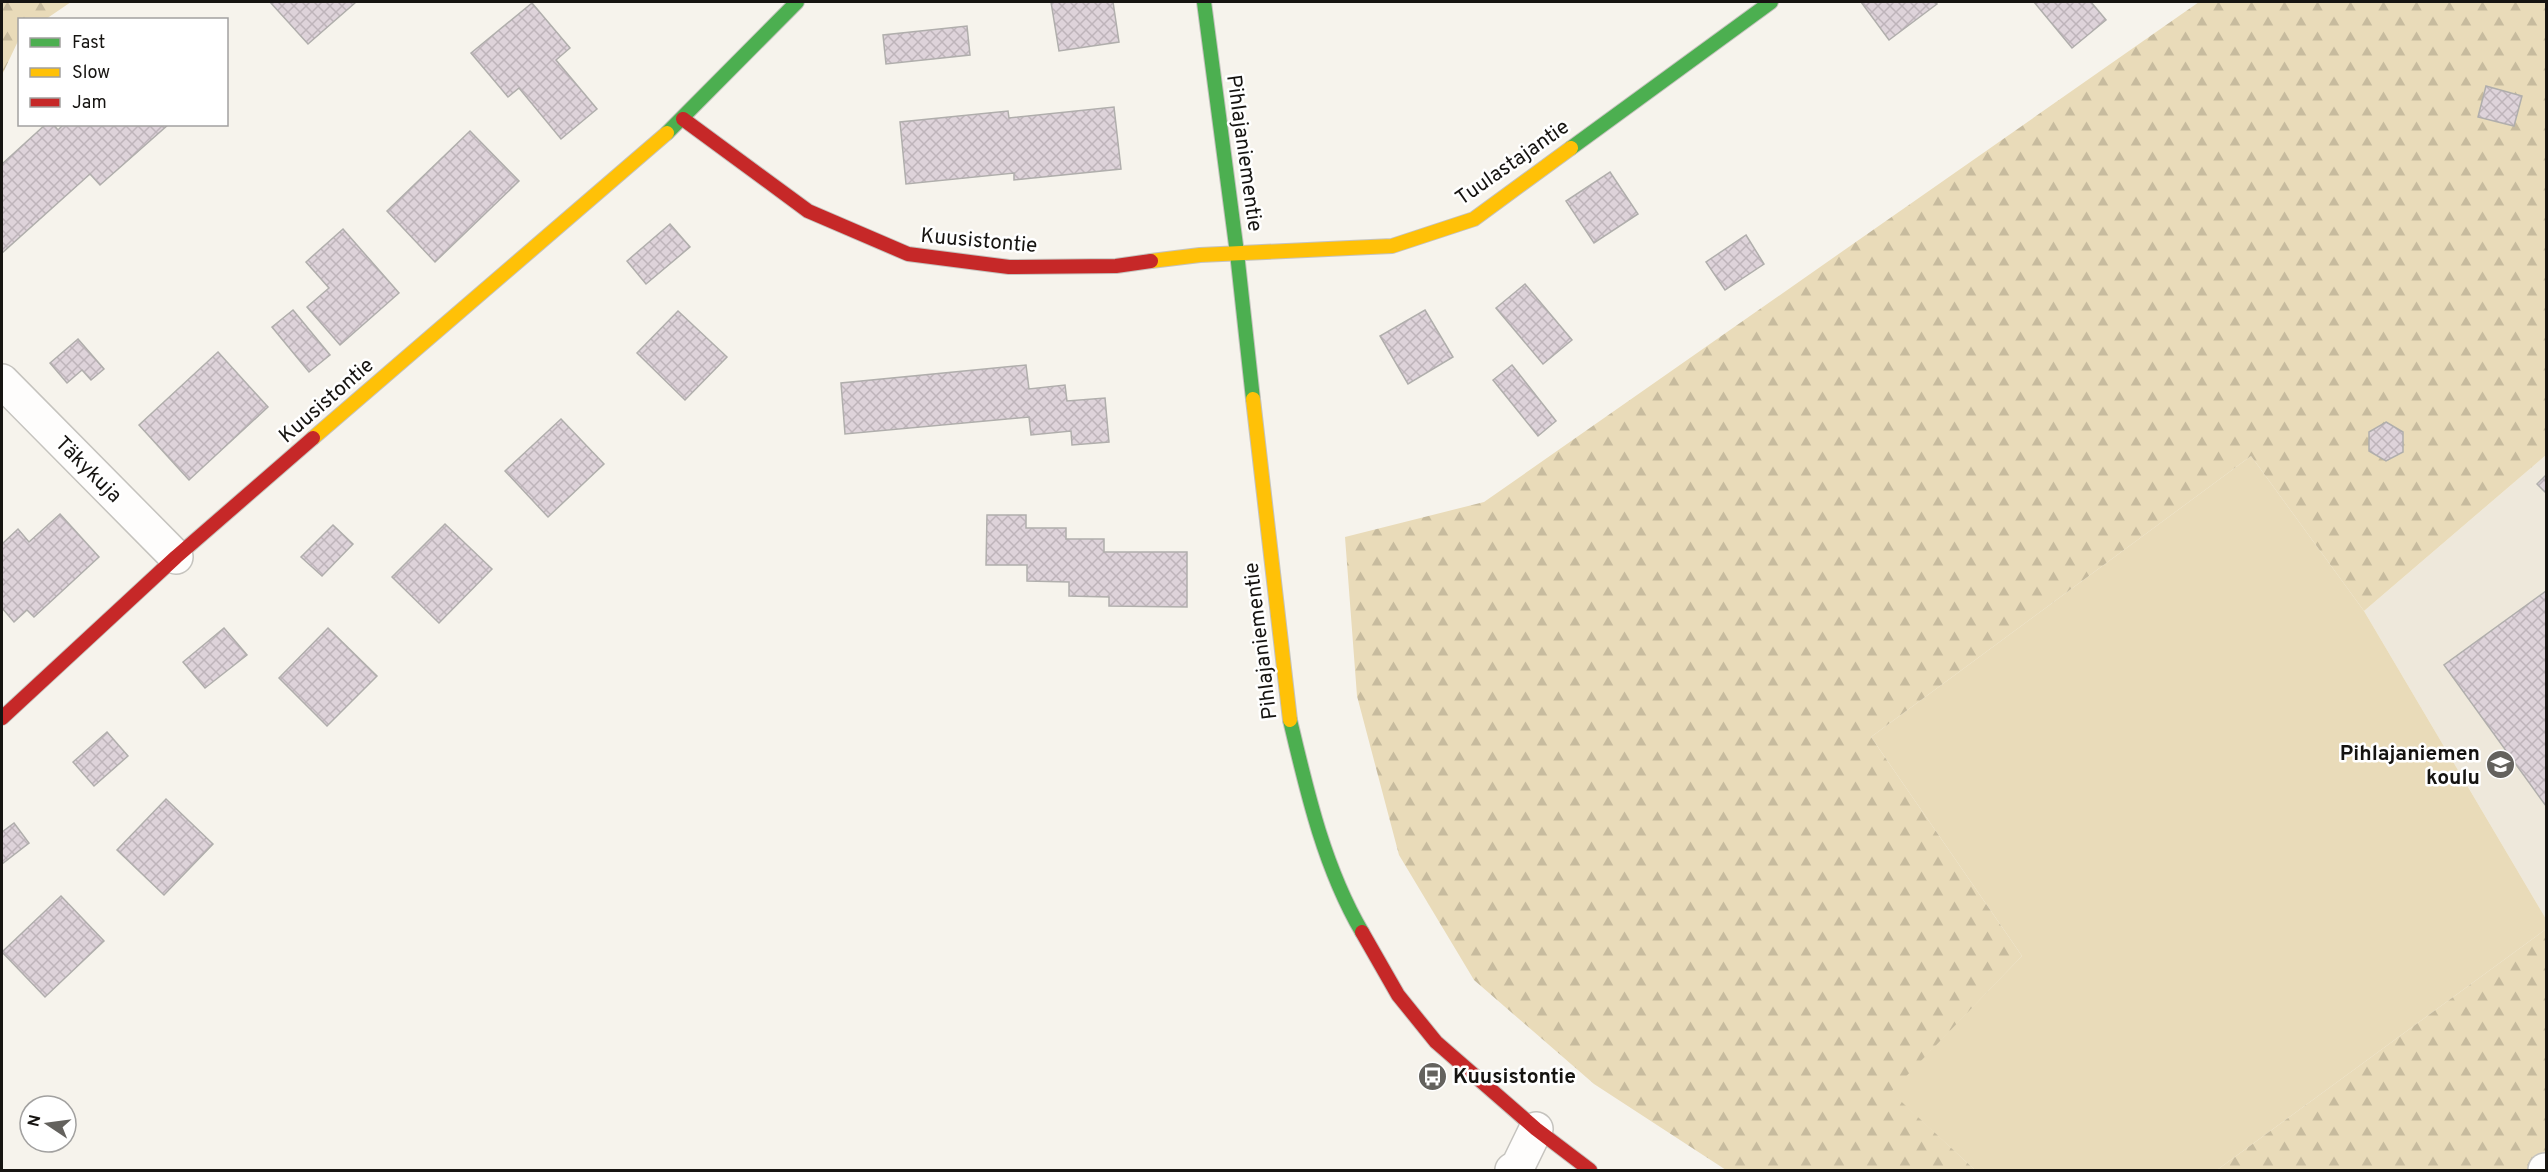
<svg xmlns="http://www.w3.org/2000/svg" width="2548" height="1172" font-family="Overpass,sans-serif">
  <style>
    .built { fill: #eee8db }
    .green { fill: #e9dbb9 }
    .forest { fill: url(#forest-firs) }
    .building { fill: url(#building-cross-hatch); stroke: #b0aeac; stroke-width: 1.5 }
    .lines { fill: none; stroke-linecap: round; stroke-linejoin: round }
    .street-casing { stroke: #c5c3be; stroke-width: 36 }
    .fast-casing { stroke: #c5c3be; stroke-width: 16 }
    .slow-casing { stroke: #c5c3be; stroke-width: 16 }
    .jam-casing { stroke: #c5c3be; stroke-width: 16 }
    .street { stroke: #fefdfc; stroke-width: 33 }
    .fast { stroke: #4caf50; stroke-width: 14 }
    .slow { stroke: #ffc107; stroke-width: 14 }
    .jam { stroke: #c62828; stroke-width: 14 }
    .labels { text-anchor: middle; stroke-width: 5; stroke-linejoin: round; paint-order: stroke }
    .street-label { font-size: 21px; fill: #161411; stroke: #fff }
    .poi-label { font-size: 21px; font-weight: bold; fill: #161411; stroke: #fff; text-anchor: end }
  </style>
  <defs>
    <pattern id="forest-firs" width="22" height="20" patternUnits="userSpaceOnUse" patternTransform="scale(1.5)"><rect width="22" height="20" fill="#e9dbb9"/><path d="M5 1l3.5 6h-7zM16 11l3.5 6h-7z" fill="#c7bb9e"/></pattern>
    <pattern id="building-cross-hatch" width="8" height="8" patternUnits="userSpaceOnUse" patternTransform="scale(1.5)"><rect width="8" height="8" fill="#ded3da"/><path d="M0 0l8 8M0 8l8-8" fill="none" stroke="#beb4ba"/></pattern>
  </defs>
  <rect width="100%" height="100%" fill="#f6f3ec"/>
  <path class="built" d="M 2546,455 L 2546,919 L 2364,611 Z"/>
  <path class="green" d="M 2251,456 L 2364,611 L 2546,919 L 2546,929 L 2217,1170 L 1975,1170 L 1890,1092 L 2022,956 L 1871,737 Z"/>
  <g class="forest">
    <path d="M 2,2 L 71,2 L 46,19 L 20,20 L 19,39 L 2,75 Z"/>
    <path d="M 2199,2 L 2546,2 L 2546,455 L 2364,611 L 2251,456 L 1871,737 L 2022,956 L 1891,1092 L 1975,1170 L 1726,1170 L 1594,1084 L 1474,980 L 1399,855 L 1357,696 L 1345,537 L 1484,502 Z"/>
    <path d="M 2546,929 L 2546,1170 L 2217,1170 Z"/>
  </g>
  <g class="building">
    <path d="M 270,2 L 356,2 L 308,44 Z"/>
    <path d="M 1051,2 L 1113,2 L 1119,42 L 1059,51 Z"/>
    <path d="M 1861,2 L 1935,2 L 1937,4 L 1889,40 Z"/>
    <path d="M 2034,2 L 2091,2 L 2106,20 L 2072,48 Z"/>
    <path d="M 532,3 L 570,48 L 556,60 L 597,109 L 561,139 L 519,88 L 508,97 L 471,53 Z"/>
    <path d="M 967,26 L 970,55 L 886,64 L 883,35 Z"/>
    <path d="M 2486,86 L 2522,96 L 2514,126 L 2478,117 Z"/>
    <path d="M 1114,107 L 1121,169 L 1014,180 L 1014,173 L 906,184 L 900,122 L 1008,111 L 1009,118 Z"/>
    <path d="M 46,124 L 53,124 L 58,130 L 64,124 L 169,124 L 100,185 L 90,174 L 2,253 L 2,164 Z"/>
    <path d="M 470,131 L 519,181 L 435,262 L 387,211 Z"/>
    <path d="M 1610,172 L 1638,214 L 1594,243 L 1566,201 Z"/>
    <path d="M 670,224 L 690,247 L 646,284 L 627,261 Z"/>
    <path d="M 343,229 L 399,293 L 340,345 L 307,307 L 329,288 L 306,262 Z"/>
    <path d="M 1746,235 L 1764,264 L 1725,290 L 1706,262 Z"/>
    <path d="M 1525,284 L 1572,340 L 1543,364 L 1496,308 Z"/>
    <path d="M 293,310 L 330,355 L 309,372 L 272,327 Z"/>
    <path d="M 1425,310 L 1453,357 L 1408,384 L 1380,336 Z"/>
    <path d="M 678,311 L 727,357 L 685,400 L 637,353 Z"/>
    <path d="M 78,339 L 104,369 L 91,380 L 82,370 L 67,383 L 50,363 Z"/>
    <path d="M 218,352 L 268,407 L 189,480 L 139,425 Z"/>
    <path d="M 1026,365 L 1029,389 L 1065,385 L 1067,401 L 1105,398 L 1109,442 L 1072,445 L 1071,431 L 1031,435 L 1029,417 L 845,434 L 841,383 Z"/>
    <path d="M 1512,365 L 1556,421 L 1538,436 L 1493,380 Z"/>
    <path d="M 561,419 L 604,464 L 548,517 L 505,471 Z"/>
    <path d="M 2386,422 L 2403,432 L 2403,452 L 2386,461 L 2369,451 L 2369,432 Z"/>
    <path d="M 2546,475 L 2546,493 L 2537,484 Z"/>
    <path d="M 60,514 L 99,557 L 34,617 L 27,610 L 14,622 L 2,608 L 2,544 L 18,529 L 29,542 Z"/>
    <path d="M 987,515 L 1026,515 L 1026,528 L 1066,528 L 1066,539 L 1104,539 L 1104,552 L 1187,552 L 1187,607 L 1109,606 L 1109,597 L 1069,596 L 1069,582 L 1027,581 L 1027,565 L 986,565 Z"/>
    <path d="M 445,524 L 492,569 L 439,623 L 392,577 Z"/>
    <path d="M 333,525 L 353,544 L 322,576 L 301,557 Z"/>
    <path d="M 2546,591 L 2546,806 L 2444,665 Z"/>
    <path d="M 224,628 L 247,655 L 205,688 L 183,662 Z"/>
    <path d="M 328,628 L 377,676 L 327,726 L 279,678 Z"/>
    <path d="M 107,732 L 128,756 L 94,786 L 73,762 Z"/>
    <path d="M 166,799 L 213,844 L 164,895 L 117,850 Z"/>
    <path d="M 14,823 L 29,843 L 2,864 L 2,832 Z"/>
    <path d="M 61,896 L 104,941 L 45,997 L 2,952 Z"/>
  </g>
  <g class="lines">
    <defs>
      <g id="street">
        <path d="M 2,381 L 176,557"/>
        <path d="M 1512,1170 L 1518,1166 L 1536,1129"/>
        <path d="M 2545,1170 L 2546,1170"/>
      </g>
      <g id="fast">
        <path d="M 1204,2 L 1237,253 L 1253,399"/>
        <path d="M 667,133 L 797,2"/>
        <path d="M 1571,148 L 1771,2"/>
        <path d="M 1290,720 C 1307,792 1324,867 1362,932"/>
      </g>
      <g id="slow">
        <path d="M 1151,261 L 1200,255 L 1392,246 L 1474,219 L 1571,148"/>
        <path d="M 1253,399 L 1290,720"/>
        <path d="M 313,438 L 667,133"/>
      </g>
      <g id="jam">
        <path d="M 683,119 L 808,211 L 908,254 L 1009,267 L 1116,266 L 1151,261"/>
        <path d="M 2,718 L 176,557 L 313,438"/>
        <path d="M 1362,932 L 1398,995 L 1436,1042 L 1536,1129 L 1590,1170"/>
      </g>
    </defs>
    <use href="#street" class="street-casing"/>
    <use href="#fast" class="fast-casing"/>
    <use href="#slow" class="slow-casing"/>
    <use href="#jam" class="jam-casing"/>
    <use href="#street" class="street"/>
    <use href="#fast" class="fast"/>
    <use href="#slow" class="slow"/>
    <use href="#jam" class="jam"/>
  </g>
  <defs>
    <symbol id="school-disc" viewBox="-11 -11 22 22"><circle r="9.5" fill="#64625e" stroke="#fff"/><path d="M0-5L7-2L0 1L-7-2ZM-4 1L0 2.5L4 1V4Q0 6-4 4Z" fill="#fff"/></symbol>
    <symbol id="bus-disc" viewBox="-11 -11 22 22"><circle r="9.5" fill="#64625e" stroke="#fff"/><path d="M-5-6H5V4H4V6H2V4H-2V6H-4V4H-5ZM-3.5-4V0h7V-4ZM-3.5 1.2v1.5H-2V1.2ZM2 1.2v1.5H3.5V1.2Z" fill="#fff"/></symbol>
  </defs>
  <g fill-rule="evenodd">
    <use href="#school-disc" x="2484" y="748" width="33" height="33"/>
    <use href="#bus-disc" x="1416" y="1060" width="33" height="33"/>
  </g>
  <g class="labels">
    <g class="street-label">
      <text transform="translate(1245 153) rotate(82)" y="7">Pihlajaniementie</text>
      <text transform="translate(1512 162) rotate(-35)" y="7">Tuulastajantie</text>
      <text transform="translate(979 240) rotate(5)" y="7">Kuusistontie</text>
      <text transform="translate(326 400) rotate(-41)" y="7">Kuusistontie</text>
      <text transform="translate(89 469) rotate(45)" y="7">Täkykuja</text>
      <text transform="translate(1260 641) rotate(-97)" y="7">Pihlajaniementie</text>
    </g>
    <g class="poi-label">
      <text x="2480" y="760">Pihlajaniemen<tspan x="2480" dy="24">koulu</tspan></text>
      <text x="1453" y="1083" text-anchor="start">Kuusistontie</text>
    </g>
  </g>
  <rect width="2548" height="1172" fill="none" stroke="#161411" stroke-width="6"/>
  <rect x="18" y="18" width="210" height="108" fill="#ffffff" stroke="#a2a1a0" stroke-width="1.5"/>
  <rect x="30" y="38" width="30" height="9" fill="#4caf50" stroke="#a2a1a0" stroke-width="1.5"/>
  <text x="72" y="48" font-size="18" fill="#161411">Fast</text>
  <rect x="30" y="68" width="30" height="9" fill="#ffc107" stroke="#a2a1a0" stroke-width="1.5"/>
  <text x="72" y="78" font-size="18" fill="#161411">Slow</text>
  <rect x="30" y="98" width="30" height="9" fill="#c62828" stroke="#a2a1a0" stroke-width="1.5"/>
  <text x="72" y="108" font-size="18" fill="#161411">Jam</text>
  <g transform="translate(48 1124) rotate(283)"><circle r="28" fill="#ffffff" stroke="#a2a1a0" stroke-width="1.5"/>
  <path d="M0-4.5L10 22L0 15L-10 22Z" fill="#64625e"/>
  <text y="-9" font-size="16" font-weight="bold" text-anchor="middle" fill="#161411">N</text>
  </g>
</svg>
